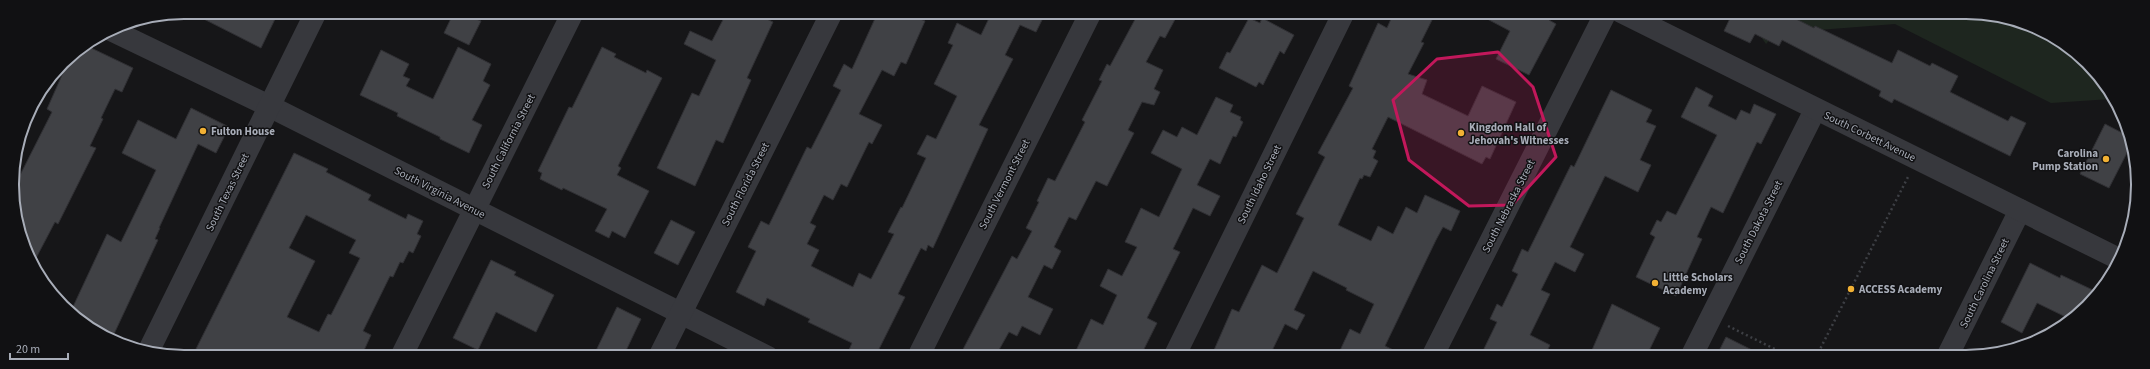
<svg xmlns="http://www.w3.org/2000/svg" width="2150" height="369" viewBox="0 0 2150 369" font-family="'Source Sans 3',sans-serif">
  <rect width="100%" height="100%" fill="#161618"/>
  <!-- green -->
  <path fill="#1e261f" d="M1753,12h224l65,18 53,41 16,28 -60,4 -156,-79 -89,7 -13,-17 -27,30 -13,-19z"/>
  <!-- building -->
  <g fill="#404145" stroke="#303034" fill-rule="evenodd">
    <path d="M190,12h77l9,5 -15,31z"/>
    <path d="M454,12h25l-3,7 5,2 -12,24 -25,-12z"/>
    <path d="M727,12h25l21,10 -26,56 4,2 -28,63 -7,-3 -21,46 -38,-18 35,-75 7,3 17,-36 -32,-16 6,-13 22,10z"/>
    <path d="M878,12h46l-4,7 5,2 -19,43 -5,-2 -7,14 -12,-6 -23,44 23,11 -10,19 -3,-2 -22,45 -6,-3 -8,16 -9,-5 -14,28 6,3 -9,18 12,6 -8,16 42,21 6,-14 12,6 23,-45 -6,-2 13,-25 1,1 24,-50 -9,-4 10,-19 9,4 21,-43 -23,-12 19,-39 -5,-2 9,-20 24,12 11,-23h54l-10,20 -16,-7 -15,30 8,4 -34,66 9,4 -55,119 -5,-3 -2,6 -5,-3 -23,46 7,3 -30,60h-29l6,-14 -44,-21 2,-3 -43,-21 -3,8 -28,-14 20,-41 -8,-4 13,-26 8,4 38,-78 4,2 30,-59 -8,-4 11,-22 8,5z"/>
    <path d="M1139,12h40l-14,26 -5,-2 -14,26 17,8 -9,19 6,3 -6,13 -12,-3 -14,28 6,3 -27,53 -11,-5 -20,39 -7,-3 -15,30 7,4 -9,18 -8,-4 -16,32 25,12 -13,26 -18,-9 -5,10 -8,-4 -14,25h-36l53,-101 5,3 15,-28 -6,-3 13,-26 -2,-1 11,-23 7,3 30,-59 -3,-2 20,-39 -3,-1 8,-16 3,2z"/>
    <path d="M1394,12h42l-15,30 3,1 -16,31 19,6 -5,14 46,22 14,-30 34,16 -26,57 -4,-2 -4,7 -94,-47 -16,32 4,2 -3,7 5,3 -8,16 -6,-2 -2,4 -2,-1 -22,47 33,16 7,-15 15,8 13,-27 11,6 8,-18 35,16 -9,20 -8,-4 -7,13 -51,106 23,11h-71l13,-28 10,5 14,-30 -28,-14 1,-2 -34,-17 -19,39 11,5 -8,15 -12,-6 -16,33h-58l21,-48 7,3 23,-47 15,8 27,-55 -8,-4 29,-57 -7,-4 35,-65 -4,-2 29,-63 9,5z"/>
    <path d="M1474,12h80l-5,8 7,4 -27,51 -33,-16 14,-28z"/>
    <path d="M1733,12h49l32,16 1,-2 77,37 6,-13 32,16 2,-3 26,13 -8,16 58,29 3,-5 15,7 -16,33 -116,-57 -2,4 -13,-7 2,-5 -99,-51 -3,6 -24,-12 -5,9 -26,-12z"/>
    <path d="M1249,18l11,5 2,-5 32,17 -10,19 -4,-3 -17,34 -4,-3 -3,5 -37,-19 8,-16 3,1z"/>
    <path d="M87,46l46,22 -11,24 -7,-3 -14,29 2,1 -13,27 6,2 -38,76 -3,-2 -21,40 -13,-22 -7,-53 38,-75 -5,-3 23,-52z"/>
    <path d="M458,47l33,17 -8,17 7,4 -18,35 10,5 -13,28 -29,-14v-2l-43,-21 1,-3 -38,-18 21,-45 28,14 -6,12 7,3 -4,7 27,13z"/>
    <path d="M602,47l14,7 -2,3 32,16 1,-3 15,8 -44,88 3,2 -4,7 32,16 -24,47 -13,-7 -3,7 -14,-7 12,-22 -44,-21 -1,2 -22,-11 2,-6 -4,-2 31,-64 3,1z"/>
    <path d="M1696,87l17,9 -5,10 28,14 5,-10 9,4 4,-10 22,10 -15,30 -4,-2 -34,71 -12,-6 -14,30 5,2 -26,57 -40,-19 19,-40 -5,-3 7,-14 4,2 6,-11 9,4 41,-80 -36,-18z"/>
    <path d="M1611,90l41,20 -6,12 10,4 -16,34 11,5 -13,27 -33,-16 -35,71 14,7 -9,18 -20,-10 -14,28 9,4 -20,41 20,10 -6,12h-64l17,-35 -7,-3 7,-15 5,3 16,-33 -6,-3 10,-22 6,3 38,-77 5,-10 3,2z"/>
    <path d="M1216,97l17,8 -3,7 11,5 -1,3 3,2 -7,15 -3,-1 -13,28 -10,-5 -13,26 23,11 -10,20 -17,-8 -20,41 7,3 -33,66 10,5 -17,34h-67l18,-38 12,6 14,-30 -17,-9 8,-17 14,7 15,-29 -12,-5 16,-34 18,9 23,-48 -31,-16 12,-23 14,7 5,-10 15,8z"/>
    <path d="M191,108l38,19 -13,26 -18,-9 -39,84h1l-5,11 3,1 -44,94 -3,6 -3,-1 -37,-28 36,-77 14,8 35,-72 -34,-17 16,-33 38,19z"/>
    <path d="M2105,124l25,13 1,8 -22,43 -29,-14z"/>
    <path d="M294,153l34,16 -2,3 45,23 -3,5 38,19 2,-5 15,7 -6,13 4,2 -8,17 -4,-2 -6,12 -3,-1 -7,15 -3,-1 -27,55 8,4 -10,22h-169zM306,215l50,25 -7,13 11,5 -29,57 -3,-1 -9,18 -32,-15 28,-56 -26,-13z"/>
    <path d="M671,220l24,12 -17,33 -24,-12z"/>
    <path d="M491,260l25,12 -2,3 40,20 -18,37 -40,-20 -18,38 -25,-12z"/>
    <path d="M2030,263l30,15 1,-3 36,17 -9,14 -18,13 -33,-16 -15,30 -21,-11z"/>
    <path d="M1612,304l48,24 -14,29h-57z"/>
    <path d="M617,307l24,12 -18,38h-30z"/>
    <path d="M1726,337l40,20h-50z"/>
  </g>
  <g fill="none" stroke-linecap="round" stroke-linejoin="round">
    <!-- path -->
    <g stroke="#3d3f44" stroke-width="2.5" stroke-dasharray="2 3" stroke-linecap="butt">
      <path d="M1728,326l63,31"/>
      <path d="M1816,357l92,-180"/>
    </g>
    <!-- minor -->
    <g stroke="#37383d" stroke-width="22">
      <path d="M111,30l158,76 499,251"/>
      <path d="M149,350l167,-338"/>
      <path d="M401,357l172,-345"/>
      <path d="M659,357l173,-345"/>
      <path d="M918,357l173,-345"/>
      <path d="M1174,357l170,-345"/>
      <path d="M1691,357l124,-247"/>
      <path d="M1947,357l73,-147"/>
    </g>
    <!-- tertiary -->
    <g stroke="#37383d" stroke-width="22">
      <path d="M1621,12l498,247"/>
      <path d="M1432,357l174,-345"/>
    </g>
  </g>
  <!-- marked area -->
  <path fill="#c2185b" fill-opacity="0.2" stroke="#c2185b" stroke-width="3" stroke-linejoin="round" d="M1498,52l35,35 23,70 -44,48 -43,1 -60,-46 -16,-60 44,-41z"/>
  <!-- markers -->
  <g fill="#f2b134" stroke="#111113" stroke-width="1.5">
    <circle cx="203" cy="131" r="4"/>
    <circle cx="1461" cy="133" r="4"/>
    <circle cx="2106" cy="159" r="4"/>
    <circle cx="1655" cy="283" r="4"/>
    <circle cx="1851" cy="289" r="4"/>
  </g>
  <g text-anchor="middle" stroke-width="3" stroke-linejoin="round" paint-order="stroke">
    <!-- poi labels -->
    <g font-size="11" font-weight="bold" fill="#a8adb8" stroke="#111113" text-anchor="start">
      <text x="1469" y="131">Kingdom Hall of<tspan x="1469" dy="13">Jehovah's Witnesses</tspan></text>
      <text x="211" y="135">Fulton House</text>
      <text x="2098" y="157" text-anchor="end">Carolina<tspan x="2098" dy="13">Pump Station</tspan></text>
      <text x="1663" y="281">Little Scholars<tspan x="1663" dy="13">Academy</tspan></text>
      <text x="1859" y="293">ACCESS Academy</text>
    </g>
    <!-- street labels -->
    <g font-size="11" fill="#a8adb8" stroke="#111113">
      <text transform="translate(1870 136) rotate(26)" y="4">South Corbett Avenue</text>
      <text transform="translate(508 141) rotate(-63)" y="4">South California Street</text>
      <text transform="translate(745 184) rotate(-63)" y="4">South Florida Street</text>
      <text transform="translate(1004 184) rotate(-63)" y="4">South Vermont Street</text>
      <text transform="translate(1259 184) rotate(-64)" y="4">South Idaho Street</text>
      <text transform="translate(227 192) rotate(-64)" y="4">South Texas Street</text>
      <text transform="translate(440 192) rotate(27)" y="4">South Virginia Avenue</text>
      <text transform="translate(1508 206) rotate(-63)" y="4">South Nebraska Street</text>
      <text transform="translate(1758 222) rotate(-63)" y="4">South Dakota Street</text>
      <text transform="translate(1984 283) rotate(-64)" y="4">South Carolina Street</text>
    </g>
  </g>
  <!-- crop -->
  <path d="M0 0H2150V369H0ZM184 19H1966A165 165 0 0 1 2131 184V185A165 165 0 0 1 1966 350H184A165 165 0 0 1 19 185V184A165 165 0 0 1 184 19Z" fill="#111113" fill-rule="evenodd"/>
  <path fill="none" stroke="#a8adb8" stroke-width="2" d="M184 19H1966A165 165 0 0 1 2131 184V185A165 165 0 0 1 1966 350H184A165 165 0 0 1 19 185V184A165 165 0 0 1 184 19Z"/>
  <!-- scale -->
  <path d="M10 353v6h58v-6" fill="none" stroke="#a8adb8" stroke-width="2"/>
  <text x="16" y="353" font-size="12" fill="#a8adb8" stroke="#111113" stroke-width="3" paint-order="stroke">20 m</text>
</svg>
